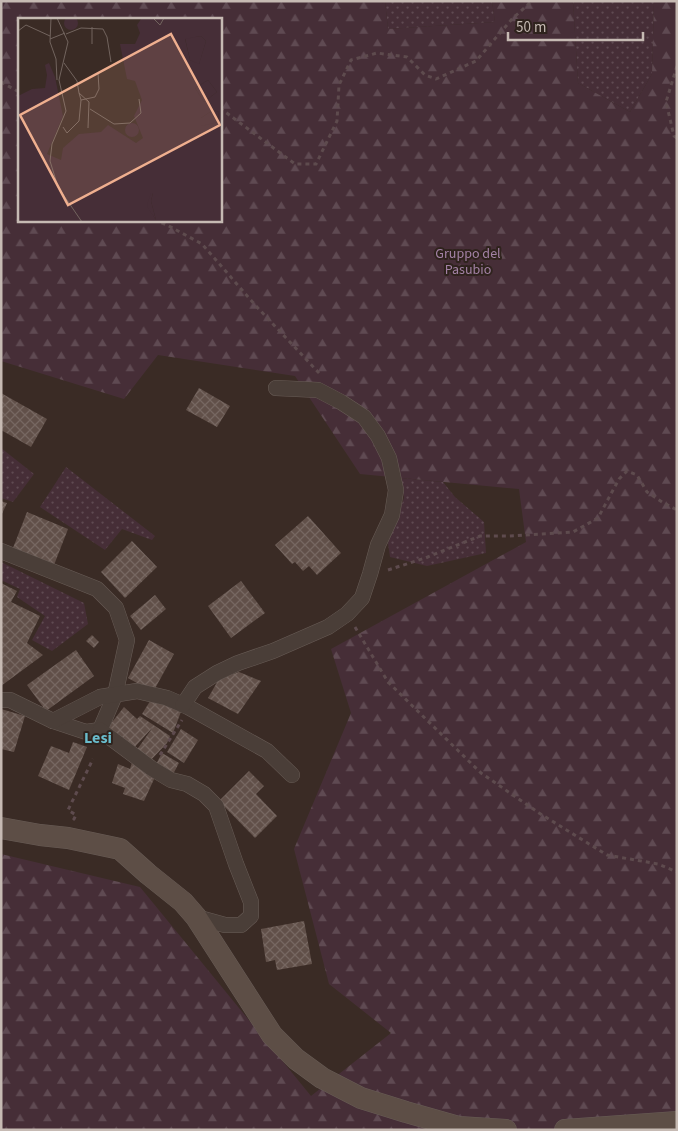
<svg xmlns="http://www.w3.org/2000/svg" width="678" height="1131" viewBox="0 0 678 1131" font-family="'Source Sans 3',sans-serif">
  <defs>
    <pattern id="grass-dots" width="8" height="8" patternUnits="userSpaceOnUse" patternTransform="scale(1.25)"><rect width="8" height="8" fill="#462e37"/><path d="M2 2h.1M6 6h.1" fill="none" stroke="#5f4a52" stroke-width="1.8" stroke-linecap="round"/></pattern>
    <pattern id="forest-firs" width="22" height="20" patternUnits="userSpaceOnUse" patternTransform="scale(1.25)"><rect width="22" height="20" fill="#462e37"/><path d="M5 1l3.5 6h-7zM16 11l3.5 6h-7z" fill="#5f4a52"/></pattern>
    <pattern id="building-cross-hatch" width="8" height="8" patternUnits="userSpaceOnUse" patternTransform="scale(1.25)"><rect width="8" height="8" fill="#615049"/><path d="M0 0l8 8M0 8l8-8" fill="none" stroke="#766761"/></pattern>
  </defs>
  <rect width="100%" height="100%" fill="#3a2b25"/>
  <!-- grass -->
  <g fill="url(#grass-dots)">
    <path d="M385,1h107l3,21 -107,7z"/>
    <path d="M573,1h81l-2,73 -22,38 -52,-29z"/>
    <path d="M1,448l33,26 -21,28 -12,-4z"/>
    <path d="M66,467l89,69 -3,4 -30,-11 -17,21 -65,-43z"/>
    <path d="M401,478l42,4 12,15 29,25 2,31 -59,13 -37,-9 -2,-14 16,-45z"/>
    <path d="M1,562l83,41 4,21 -36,27 -20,-11 13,-24 -28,-19 3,-8 -19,-9z"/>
  </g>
  <!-- forest -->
  <path fill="url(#forest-firs)" fill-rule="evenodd" d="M1,1h384l3,28 107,-7 -3,-21h81l5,82 52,29 22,-38 2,-73h23v1129h-676v-276l139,33 171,209 80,-63 -62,-49 -35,-135 57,-136 -20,-64 195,-107 -7,-53 -159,-15 -65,-98 -137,-21 -34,44 -123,-38zM19,19h201v201h-201z"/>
  <!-- building -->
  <g fill="url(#building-cross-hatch)">
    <path d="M199,388l31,18 -13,21 -31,-17z"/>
    <path d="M1,393l46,26 -16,28 -30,-17z"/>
    <path d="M1,501l6,2 -6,13z"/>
    <path d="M27,512l41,17 -14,36 -41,-17z"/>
    <path d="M308,516l33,37 -24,22 -8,-9 -6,5 -8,-9 -3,2 -17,-19z"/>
    <path d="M132,541l25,26 -32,31 -24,-26z"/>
    <path d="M241,581l24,32 -34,25 -23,-32z"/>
    <path d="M1,583l16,8 -6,11 29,14 -13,27 16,12 -42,31z"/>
    <path d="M155,595l11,14 -25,21 -11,-14z"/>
    <path d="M92,635l7,7 -5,6 -8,-7z"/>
    <path d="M149,640l25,14 -21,38 -25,-14z"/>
    <path d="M76,650l18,26 -48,35 -19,-26z"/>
    <path d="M239,672l22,9 -23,33 -30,-16 11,-19z"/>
    <path d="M152,698l30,11 -9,24 -31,-19z"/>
    <path d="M124,707l13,12 3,-3 30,20 -3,7 -17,18 -14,-10 17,-24 -21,23 -27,-19z"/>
    <path d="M1,709l24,7 -11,36 -13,-3z"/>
    <path d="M181,729l17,11 -14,23 -17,-11z"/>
    <path d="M73,742l14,5 -18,43 -31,-14 13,-30 18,7z"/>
    <path d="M162,753l17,10 -8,15 -17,-10z"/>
    <path d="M133,759l22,18 -11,24 -21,-7 2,-6 -13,-5 6,-19 12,5z"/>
    <path d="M249,771l15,15 -8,8 21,22 -22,22 -36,-37z"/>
    <path d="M304,921l8,43 -35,6 -2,-10 -9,2 -5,-33z"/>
  </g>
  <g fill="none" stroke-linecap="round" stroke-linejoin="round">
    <defs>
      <g id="street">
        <path d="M1,551l96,38 19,19 11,32 -12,55 -15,35 -14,2 -33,-11"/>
        <path d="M1,700h9l43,21 47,-24 37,-6 30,7 21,9 79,44 25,24"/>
        <path d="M183,705l12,-18 22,-14 21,-10 35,-12 55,-24 19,-13 15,-16 8,-24 8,-29 14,-30 4,-25 -7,-32 -11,-22 -14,-19 -23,-15 -23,-12 -42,-2"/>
        <path d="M100,730l51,38 20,12 16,4 17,10 12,12 20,58 15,38v14l-10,9h-16l-29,-8"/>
      </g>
      <g id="secondary">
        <path d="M1,828l39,7 28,3 52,11 28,25 35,28 13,15 76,118 24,24 26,19 39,20 45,14 53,15 47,3"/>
        <path d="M565,1130l112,-8"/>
      </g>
    </defs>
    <!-- street casing -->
    <use href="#street" stroke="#685c56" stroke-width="16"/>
    <!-- secondary casing -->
    <use href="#secondary" stroke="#685c56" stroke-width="22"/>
    <!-- path -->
    <g stroke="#5e4b4e" stroke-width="3" stroke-dasharray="4 4" stroke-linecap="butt">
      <path d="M677,66l-11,36 8,34 3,2"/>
      <path d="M1,82l18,10"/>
      <path d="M220,108l75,56h21l21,-43 2,-36 12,-25 26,-7 30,4 18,18 11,4 40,-18 36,-42 20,-18"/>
      <path d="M154,220l13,5 35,19 54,62 64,68"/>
      <path d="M388,570l37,-12 55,-22h29l64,-4 25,-14 21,-39 8,-8 10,4 10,17 15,10 15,8"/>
      <path d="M355,627l33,55 93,91 58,40 68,42 51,9 19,8"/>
      <path d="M160,755l22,-35"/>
      <path d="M73,820l1,-1 2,-4 -8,-5 25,-51"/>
    </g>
    <!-- street -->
    <use href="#street" stroke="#4a3e38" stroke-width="15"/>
    <!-- secondary -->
    <use href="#secondary" stroke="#5d4e46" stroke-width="21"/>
  </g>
  <g text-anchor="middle" stroke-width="4" stroke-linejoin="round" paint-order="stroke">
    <!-- park labels -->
    <g font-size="14" fill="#a382a5" stroke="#2f231d">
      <text x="468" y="258">Gruppo del<tspan x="468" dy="16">Pasubio</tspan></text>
    </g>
    <!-- quarter labels -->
    <g font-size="16" font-weight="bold" fill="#69bccc" stroke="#2f231d">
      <text x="98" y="743">Lesi</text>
    </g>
  </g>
  <!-- overview -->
  <g transform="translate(18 18)">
    <rect width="204" height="204" fill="#3a2b25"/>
    <path d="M183,18l5,5 -7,24 -9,-5 -5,-22zM190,62l9,12 -13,10 -9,-14zM195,92l6,2 -1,10 -17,5v-9zM107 112a7 7 0 1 1 14 0a7 7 0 1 1-14 0ZM132,175h3l-2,8 5,19 -10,-14z" fill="#462e37"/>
    <path d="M204,0v204h-204v-126l14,-7 13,-1 2,-13 -2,-10 4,-2 6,14 8,39 -16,38 14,6 2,-12 16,-14 22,-2 7,-7 28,18 7,-5 -9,-22 8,-16 -7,-19 -8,-2 -7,-35h15l5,-11 -3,-8 4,-6zM183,18l5,5 -7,23 -9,-4 -5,-21zM190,62l9,12 -13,10 -9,-14zM195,92l6,2 -1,10 -17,4v-8zM133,175h2l-2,8 5,19 -9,-14z" fill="#462e37" fill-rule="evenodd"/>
    <path d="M46 5a7 7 0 1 1 14 0a7 7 0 1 1-14 0Z" fill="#462e37"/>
    <path fill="none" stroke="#72645e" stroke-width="1" d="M33,0l-1,24 6,17 1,21M39,0l11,24 -9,38 7,31 -14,33 -2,17 8,26 24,35M135,0l7,7 4,-7M74,9v17M0,13l8,-6 24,11M48,16l15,-6 22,1 4,8 4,25M32,21l15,-6M46,45l13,18 2,12 10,9 -1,26M61,75l2,7 14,-3 4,-8 -1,-16M72,91l24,15 16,-1 11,-10 -2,-14M45,109l4,6 12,-12 2,-21"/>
    <path fill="#efaf8f" fill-opacity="0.15" stroke="#efaf8f" stroke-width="2.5" d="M153,16l49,91 -152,80 -48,-90z"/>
    <rect width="204" height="204" fill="none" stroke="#c6bab3" stroke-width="2.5"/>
  </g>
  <!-- border -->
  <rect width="678" height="1131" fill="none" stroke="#c6bab3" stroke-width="5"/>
  <!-- scale -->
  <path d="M508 32v8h135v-8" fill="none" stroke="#c6bab3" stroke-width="2.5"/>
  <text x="516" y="32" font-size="15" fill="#c6bab3" stroke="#2f231d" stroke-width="4" paint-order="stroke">50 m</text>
</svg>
